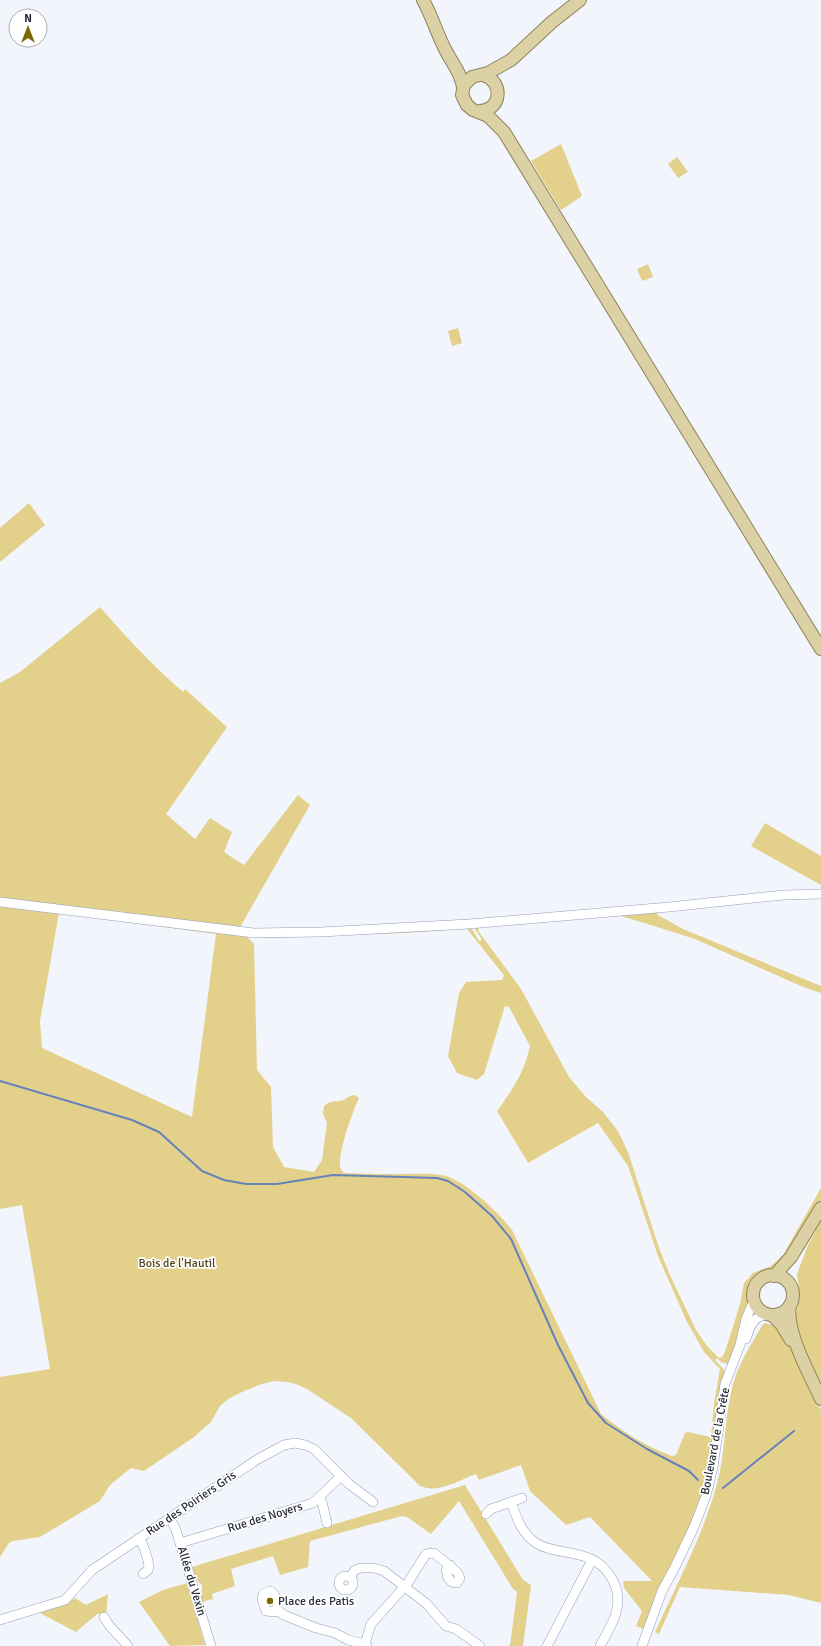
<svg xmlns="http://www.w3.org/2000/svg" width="821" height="1646" viewBox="0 0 821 1646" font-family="Signika,sans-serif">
  <rect width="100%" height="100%" fill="#f2f5fb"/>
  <!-- green -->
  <g fill="#e3d18b" fill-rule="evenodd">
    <path d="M561,144l21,52 -21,14 -30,-49z"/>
    <path d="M677,157l11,15 -10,6 -10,-14z"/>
    <path d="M648,264l5,13 -11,4 -5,-12z"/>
    <path d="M458,328l4,15 -10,3 -4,-15z"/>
    <path d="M29,503l16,22 -45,37v-34z"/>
    <path d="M100,607c26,30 53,59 83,85l2,-3 42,38 -61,87 29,25 15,-21 22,14 -8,20 20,13 54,-70 12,10 -71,124 15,15 3,126 14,17 2,60 11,20 30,5 8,-12 5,-38 -4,-8 1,-8c9,-7 11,-3 19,-6 5,-2 6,-5 12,-5l4,3c-7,15 -20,52 -19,67 0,4 2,6 4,8 21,1 41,1 62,1 13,0 27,-1 40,2 22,7 52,36 66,54l89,184c22,18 44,32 71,42l4,-1 9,-22 3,-1 23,5 3,-34 6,-34 -16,-17 -18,-32 -28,-64 -30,-90 -30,-43 -70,40 -31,-52c15,-20 28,-40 33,-65l-21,-39 -4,-1 -21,68 -7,6 -20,-7 -9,-17 11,-63 7,-11 36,-2 2,-4 -1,-2 -36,-45h-2l-62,4 -147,5 -2,-1 209,-11 9,3 7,12 3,-1 -7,-11 3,-4 217,-18 90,-10h36v2h-37l-127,13 1,3 25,14 138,57v7l-18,-6 -108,-48 -57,-18 -18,-5h-16l-126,11 1,5 42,57 48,88 17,20 17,15 15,19 10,21 30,93 11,28 27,57 11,16 12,12 3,-1 3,-5 15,-48 4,-21 9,-10 18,-7 12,-11 38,-67v12l-36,62c-12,12 -28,8 -35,24 -2,7 1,15 -2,21 -1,5 -5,9 -6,14 -2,10 -3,40 -14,43l-7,-2 -4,-4 -2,2 12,13 -5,18 -8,62 -10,42 -10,26 -17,38 -17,30 -14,41 -10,-4 6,-15 -18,-23 -1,-7h29l-62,-64 -24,8 -36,-34 -9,-26 -42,15 -3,-6c-17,6 -38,20 -56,12l-69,-68 -44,-29 -11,-5 -9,-2 -13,-1 -12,3 -18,7 -16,8 -8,7 -9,16 -17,15 -50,34 -13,-3 -21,17 -10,16 -60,36 -27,4 -4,2 -9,14v-180l50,-8 -28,-164 -22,4v-526l20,-11zM59,913l157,21 -24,183 -150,-69 -2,-27z"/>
    <path d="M765,823l56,33v29l-70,-39z"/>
    <path d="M821,1221v170l-24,-52 -3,-19 6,-22 -3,-24 11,-29z"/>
    <path d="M766,1323l11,4 8,8 14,27 22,48v193l-32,-8 -109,-8 -21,47 -4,-2c22,-48 48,-97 62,-148 9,-33 7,-67 16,-100 6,-21 19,-41 30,-60z"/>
    <path d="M465,1485l58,95 8,5 -8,61h-13l7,-54 -4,-3 -54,-88 -28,33 -24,-17 -5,-1 -92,25 -2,26 -28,8 -7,-19 -42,13 4,17 -23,8 1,5 -11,3 -2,-8 2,-4v-5l-6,-5 -4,-13z"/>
    <path d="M187,1583l18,62 -35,1 -31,-44 24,-12z"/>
    <path d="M108,1594l-2,21 -9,-1 -21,18 -36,-19 24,-8 11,-7 11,7z"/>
  </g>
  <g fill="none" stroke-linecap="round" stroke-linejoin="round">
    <!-- stream -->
    <g stroke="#6782bb" stroke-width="2">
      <path d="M0,1081l132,39 27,12 43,39 22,9 22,4h31l56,-9 104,3 11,3 17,11 27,24 19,23 47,106 30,58 18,20 41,26 42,22 9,9"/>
      <path d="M723,1488l71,-57"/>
    </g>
    <defs>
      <g id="minor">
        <path d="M0,902l254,31 67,-1 148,-8 200,-17 115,-12 37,-1"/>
        <path d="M746,1339c4,-13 7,-22 21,-25"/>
        <path d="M319,1498l3,4 5,21"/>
        <path d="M511,1502c6,16 10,31 25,41 14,9 32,8 47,13 25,7 40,32 33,57 -3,11 -11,23 -16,33"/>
        <path d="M486,1514l5,-5 31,-11"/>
        <path d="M170,1518l6,12 35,116"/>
        <path d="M139,1538c4,6 12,26 9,32l-5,4"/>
        <path d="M180,1543l133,-40 28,-27"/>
        <circle cx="346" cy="1583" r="7"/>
        <path d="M350,1577l5,-7 6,-2h13l10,3 43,33 19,22 10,3 24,17"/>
        <path d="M270,1591c7,3 7,11 7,18l-2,3 -9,-1 -4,-12 1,-5z"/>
        <path d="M277,1610l7,5 32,13 19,5 13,7 17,4 2,2"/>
        <path d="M104,1617c5,11 16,19 24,29"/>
        <path d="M0,1620l65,-20 27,-30 166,-111 26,-14 11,-2 10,2 9,4 35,35 24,18"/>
        <path d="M365,1644l6,-20 36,-40 19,-30 8,-1 23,19 3,6 -3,5 -5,-1 -4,-4 -2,-8 4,-5"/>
        <path d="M547,1646l45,-86"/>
        <path d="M642,1646l20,-55 13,-24 19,-40 12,-31 7,-29 12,-83 15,-39 6,-26 8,-19"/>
      </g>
      <g id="major">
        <path d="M423,0c9,16 14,34 23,51 6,12 15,22 17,36"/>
        <path d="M580,0l-28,22 -41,38 -23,13 -16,4 -8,8 -2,10 5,10 6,5 15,6 16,16 317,517"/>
        <path d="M480,111c22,-1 24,-30 3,-36"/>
        <circle cx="773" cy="1295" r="20"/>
        <path d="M774,1276l17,-19 30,-49"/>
        <path d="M790,1305c-5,26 20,70 31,94"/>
        <path d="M772,1315l9,9 10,16"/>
      </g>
    </defs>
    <!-- minor casing -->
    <use href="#minor" stroke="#919fbb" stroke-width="10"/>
    <!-- major casing -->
    <use href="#major" stroke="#8e8357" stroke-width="14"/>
    <!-- minor -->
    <use href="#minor" stroke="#fff" stroke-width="9"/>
    <!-- major -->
    <use href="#major" stroke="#dcd1a4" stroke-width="12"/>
  </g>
  <!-- markers -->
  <circle fill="#7c6800" stroke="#fff" stroke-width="1.5" cx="270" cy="1601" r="4"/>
  <g text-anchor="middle" stroke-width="3.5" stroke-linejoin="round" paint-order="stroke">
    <!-- park labels -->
    <g font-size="12" fill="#4f451d" stroke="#fff">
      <text x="177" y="1267">Bois de l'Hautil</text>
    </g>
    <!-- street labels -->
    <g font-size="12" fill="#282d38" stroke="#fff">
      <text transform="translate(715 1441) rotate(-79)" y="4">Boulevard de la Crête</text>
      <text transform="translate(191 1503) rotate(-34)" y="4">Rue des Poiriers Gris</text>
      <text transform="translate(265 1517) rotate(-17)" y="4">Rue des Noyers</text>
      <text transform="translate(192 1581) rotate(73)" y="4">Allée du Vexin</text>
    </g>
    <!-- poi labels -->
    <g font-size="12" fill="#282d38" stroke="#fff" text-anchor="start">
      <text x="278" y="1605">Place des Patis</text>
    </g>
  </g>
  <!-- north arrow -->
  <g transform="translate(28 28)"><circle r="19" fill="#ffffff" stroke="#a9abaf"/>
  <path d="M0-3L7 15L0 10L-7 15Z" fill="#7c6800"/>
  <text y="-6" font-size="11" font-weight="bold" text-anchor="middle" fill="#282d38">N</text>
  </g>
</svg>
